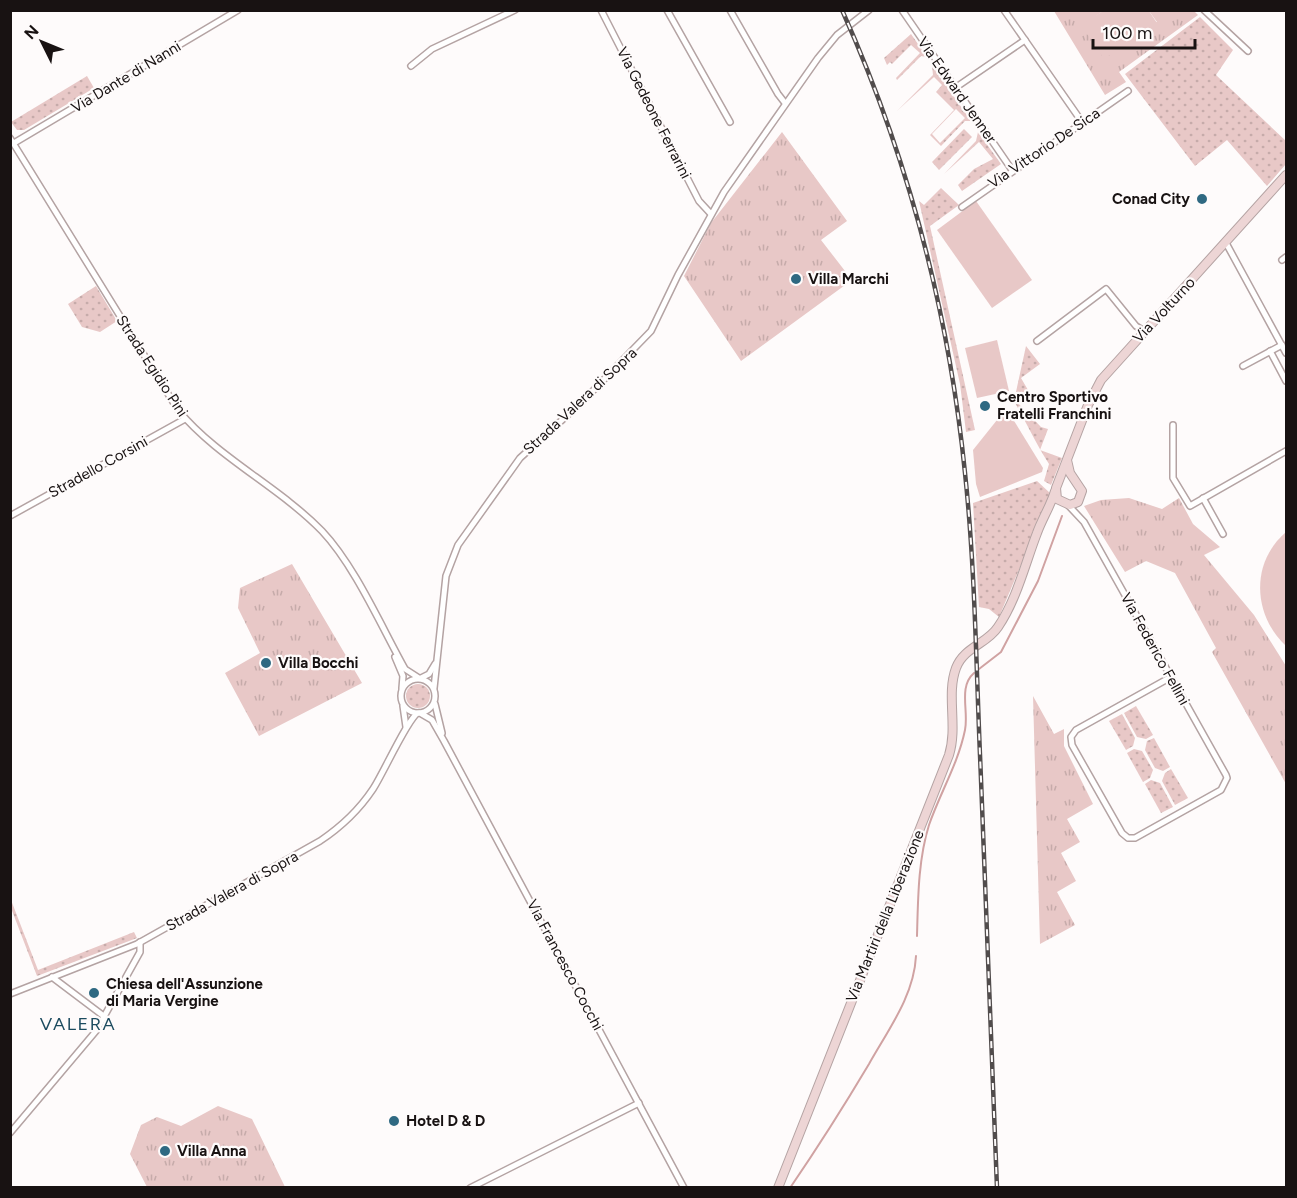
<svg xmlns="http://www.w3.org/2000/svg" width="1297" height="1198" viewBox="0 0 1297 1198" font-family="Figtree,sans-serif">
  <defs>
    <pattern id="grass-dots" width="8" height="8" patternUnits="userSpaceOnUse" patternTransform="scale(1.5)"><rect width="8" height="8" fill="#e8c8c7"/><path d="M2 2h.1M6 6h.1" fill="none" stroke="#c6abaa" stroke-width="1.8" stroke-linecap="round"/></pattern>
    <pattern id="park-tufts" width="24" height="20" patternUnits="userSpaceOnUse" patternTransform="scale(1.5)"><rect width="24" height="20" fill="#e8c8c7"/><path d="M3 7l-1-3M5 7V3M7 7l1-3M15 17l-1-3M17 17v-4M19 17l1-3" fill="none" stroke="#c6abaa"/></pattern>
  </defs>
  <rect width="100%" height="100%" fill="#fefbfb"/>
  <!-- grass -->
  <g fill="url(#grass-dots)" fill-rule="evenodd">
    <path d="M1200,17l33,33 -17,25 70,66v23l-19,22 -40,-46 -32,26 -70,-92z"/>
    <path d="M911,34l16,23 -6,-1 -24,24 -1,-2 24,-25 -9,-8 -19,19 -2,-2 -3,3 -3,-7z"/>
    <path d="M932,65l39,56h-6l-24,25 -11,-11 24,-25 -18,-18 6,-7 -8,-8 -37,34 36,-36zM956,109l9,9 -25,25 -8,-9z"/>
    <path d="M87,76l7,12 -70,42h-7l-6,-8z"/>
    <path d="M964,129l8,8 -33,33 -7,-8z"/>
    <path d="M978,132l23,32 -39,27 -4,-6 16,-16 19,-10 -14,-17 -35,32 32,-33z"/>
    <path d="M941,188l18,17 -29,21 45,204 -9,2 -6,-48 -41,-183 5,4z"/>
    <path d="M96,286l21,35 -17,11 -18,-5 -14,-23z"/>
    <path d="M1026,346l14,18 -19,14 7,12 -12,11 25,26 7,2 -8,21 22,8 -11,27 -7,-4 5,-17c-13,-20 -23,-42 -35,-63z"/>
    <path d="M1037,481l13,12 -3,10 -48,114 -10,-8 -10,-2 -6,-104z"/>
    <circle cx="418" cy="696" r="12"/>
    <path d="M1136,706l17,29 -7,4 -9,-2 -13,-24z"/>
    <path d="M1122,714l13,24 -2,8 -7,4 -17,-29z"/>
    <path d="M1154,738l16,29 -7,4 -8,-3 -10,-18 2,-9z"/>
    <path d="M1134,749l8,2 11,19 -3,8 -7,4 -16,-29z"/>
    <path d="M1171,769l17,29 -13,7 -13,-24 3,-8z"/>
    <path d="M1151,780l9,3 13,24 -12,6 -16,-29z"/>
    <path d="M11,900l27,70 96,-38 3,6 -100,38 -26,-68z"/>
  </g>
  <!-- park -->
  <g fill="url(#park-tufts)">
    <path d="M1054,11h49l-21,15 75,-4 -8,-11h45l4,4 -79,57 7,10 -21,13z"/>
    <path d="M782,132l65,89 -26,19 31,40 -111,81 -57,-85 27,-53z"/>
    <path d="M1129,498l33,11 17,-11 14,26 27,23 -16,8 50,60 32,51v118l-74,-132 4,-4 -41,-75 -29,-12 -21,11 -41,-66 17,-6z"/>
    <path d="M292,564l70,119 -103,53 -34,-63 35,-20 -22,-45 2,-20z"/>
    <path d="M1033,696l21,38 10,-5v17l29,58 -26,15 13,23 -19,11 15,28 -19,11 18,33 -35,19z"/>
    <path d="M218,1106l34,13 33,68h-138l-17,-33 11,-29 16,-8 24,9z"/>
  </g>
  <!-- pitch -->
  <g fill="#e8c8c7">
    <path d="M1103,11h46l8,12 -53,36 -23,-34z"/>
    <path d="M976,201l56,79 -40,28 -55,-78z"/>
    <path d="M997,340l12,51 -32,7 -12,-50z"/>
    <path d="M1008,411l35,57 -1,4 -62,25 -4,-13 -3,-34 24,-30z"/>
    <path d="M1286,532v114c-33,-31 -36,-83 0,-114z"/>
  </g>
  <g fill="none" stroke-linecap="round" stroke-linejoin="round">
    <!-- stream -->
    <g stroke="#d0a2a2" stroke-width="2">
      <path d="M979,669l22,-17 37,-71 24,-65"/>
      <path d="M917,936c1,-36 1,-76 12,-111 11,-32 29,-61 36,-95 4,-19 -7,-43 9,-57"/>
      <path d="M790,1188c28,-41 54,-82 79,-124 19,-34 45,-68 47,-108"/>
    </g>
    <defs>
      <g id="street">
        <path d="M601,10l98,191 12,13"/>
        <path d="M667,10l63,112"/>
        <path d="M730,10l48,84 7,9"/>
        <path d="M902,10l110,160"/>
        <path d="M1004,10l78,112"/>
        <path d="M1204,10l44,41"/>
        <path d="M411,66l21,-17 83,-39"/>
        <path d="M955,88l70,-48"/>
        <path d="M10,138l168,272c40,48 100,76 144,121 33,35 59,95 83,138l14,9"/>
        <path d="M14,143l224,-133"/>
        <path d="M962,207l166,-116"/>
        <path d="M1226,243l60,110"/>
        <path d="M1282,260l4,-3"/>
        <path d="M1037,341l69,-52 30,37 8,5"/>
        <path d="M1270,351l16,30"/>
        <path d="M1243,366l39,-21"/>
        <path d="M1173,425v53l17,28 96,-55"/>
        <path d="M1203,498l20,36"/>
        <path d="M1068,505l16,17 142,253 1,3 -6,12 -86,48h-7l-6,-5 -50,-88 -1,-8 5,-7 95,-53"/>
        <path d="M10,516l175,-97"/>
        <path d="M395,657l8,19 -1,12"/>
        <path d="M421,678l8,-4 6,-10"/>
        <circle cx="418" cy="696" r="17"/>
        <path d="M434,688l12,-112 12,-31 62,-87 62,-56 69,-71 27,-56 46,-83 94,-134 19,-23 32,-25"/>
        <path d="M435,704l7,29"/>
        <path d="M403,706l3,21"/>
        <path d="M420,713l12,7 12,21 240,447"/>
        <path d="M52,977l53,40"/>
        <path d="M10,994l127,-50 183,-103c21,-14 39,-31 53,-52 10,-15 35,-71 45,-76"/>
        <path d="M10,1133l86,-102 44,-79v-10"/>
        <path d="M470,1188l169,-85"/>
      </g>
      <g id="secondary">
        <path d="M1067,460l3,13 12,18 -4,11 -8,3 -13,-6 -1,-11 32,-83 13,-25 185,-205"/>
        <path d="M778,1188l171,-433c9,-29 -3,-60 7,-87 8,-21 31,-24 42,-41 19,-28 27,-63 39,-94 5,-14 14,-28 18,-42"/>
      </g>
    </defs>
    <!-- street casing -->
    <use href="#street" stroke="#b4a3a3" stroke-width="8"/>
    <!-- secondary casing -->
    <use href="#secondary" stroke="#b4a3a3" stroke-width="10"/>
    <!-- street -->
    <use href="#street" stroke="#fff" stroke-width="5"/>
    <!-- secondary -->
    <use href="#secondary" stroke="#edd5d5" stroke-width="8"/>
    <defs>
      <path id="rail" d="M842,10c66,147 107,304 123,463 10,94 11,188 15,282 6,144 11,288 17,433"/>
    </defs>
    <!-- rail casing -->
    <use href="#rail" stroke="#514c4c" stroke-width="4.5"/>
    <!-- rail -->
    <use href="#rail" stroke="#fefbfb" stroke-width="2" stroke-dasharray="7" stroke-linecap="butt"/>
  </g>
  <!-- markers -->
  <g fill="#2f6982" stroke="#fefbfb" stroke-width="2">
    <circle cx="1202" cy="199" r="6"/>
    <circle cx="796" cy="279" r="6"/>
    <circle cx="985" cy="406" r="6"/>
    <circle cx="266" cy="663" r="6"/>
    <circle cx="94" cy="993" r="6"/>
    <circle cx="394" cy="1121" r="6"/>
    <circle cx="165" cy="1151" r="6"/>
  </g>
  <g text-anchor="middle" stroke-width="4.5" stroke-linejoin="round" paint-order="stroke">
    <!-- street labels -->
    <g font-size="15" fill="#181212" stroke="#fefbfb">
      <text transform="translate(126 77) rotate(-31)" y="5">Via Dante di Nanni</text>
      <text transform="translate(957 90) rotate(55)" y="5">Via Edward Jenner</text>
      <text transform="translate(654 113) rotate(63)" y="5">Via Gedeone Ferrarini</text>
      <text transform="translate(1044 148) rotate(-34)" y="5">Via Vittorio De Sica</text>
      <text transform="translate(1164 310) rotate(-47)" y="5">Via Volturno</text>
      <text transform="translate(152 366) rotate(57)" y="5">Strada Egidio Pini</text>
      <text transform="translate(580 401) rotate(-43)" y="5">Strada Valera di Sopra</text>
      <text transform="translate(98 467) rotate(-29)" y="5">Stradello Corsini</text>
      <text transform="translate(1155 649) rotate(61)" y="5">Via Federico Fellini</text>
      <text transform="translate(232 891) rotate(-29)" y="5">Strada Valera di Sopra</text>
      <text transform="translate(885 916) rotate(-68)" y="5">Via Martiri della Liberazione</text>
      <text transform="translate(565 965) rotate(62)" y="5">Via Francesco Cocchi</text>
    </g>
    <!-- poi labels -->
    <g font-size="15" font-weight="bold" fill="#181212" stroke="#fefbfb" text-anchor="start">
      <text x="1190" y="204" text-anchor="end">Conad City</text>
      <text x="808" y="284">Villa Marchi</text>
      <text x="997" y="402">Centro Sportivo<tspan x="997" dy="17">Fratelli Franchini</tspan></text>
      <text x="278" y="668">Villa Bocchi</text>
      <text x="106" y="989">Chiesa dell'Assunzione<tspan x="106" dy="17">di Maria Vergine</tspan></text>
      <text x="406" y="1126">Hotel D &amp; D</text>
      <text x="177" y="1156">Villa Anna</text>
    </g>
    <!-- quarter labels -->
    <g font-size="18" letter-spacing="1.5" fill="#1c4b5f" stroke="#fefbfb">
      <text x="78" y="1030">VALERA</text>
    </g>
  </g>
  <!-- border -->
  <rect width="1297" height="1198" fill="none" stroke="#181212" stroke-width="24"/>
  <!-- north arrow -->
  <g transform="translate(42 42) rotate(313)" stroke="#fefbfb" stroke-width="4.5" paint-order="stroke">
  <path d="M0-4.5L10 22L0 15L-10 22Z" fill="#181212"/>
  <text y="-9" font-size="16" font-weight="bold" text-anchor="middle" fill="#181212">N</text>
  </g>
  <!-- scale -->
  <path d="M1093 39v9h102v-9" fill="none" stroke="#181212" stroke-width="3"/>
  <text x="1102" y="39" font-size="18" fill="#181212" stroke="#fefbfb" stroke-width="4.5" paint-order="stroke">100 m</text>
</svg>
